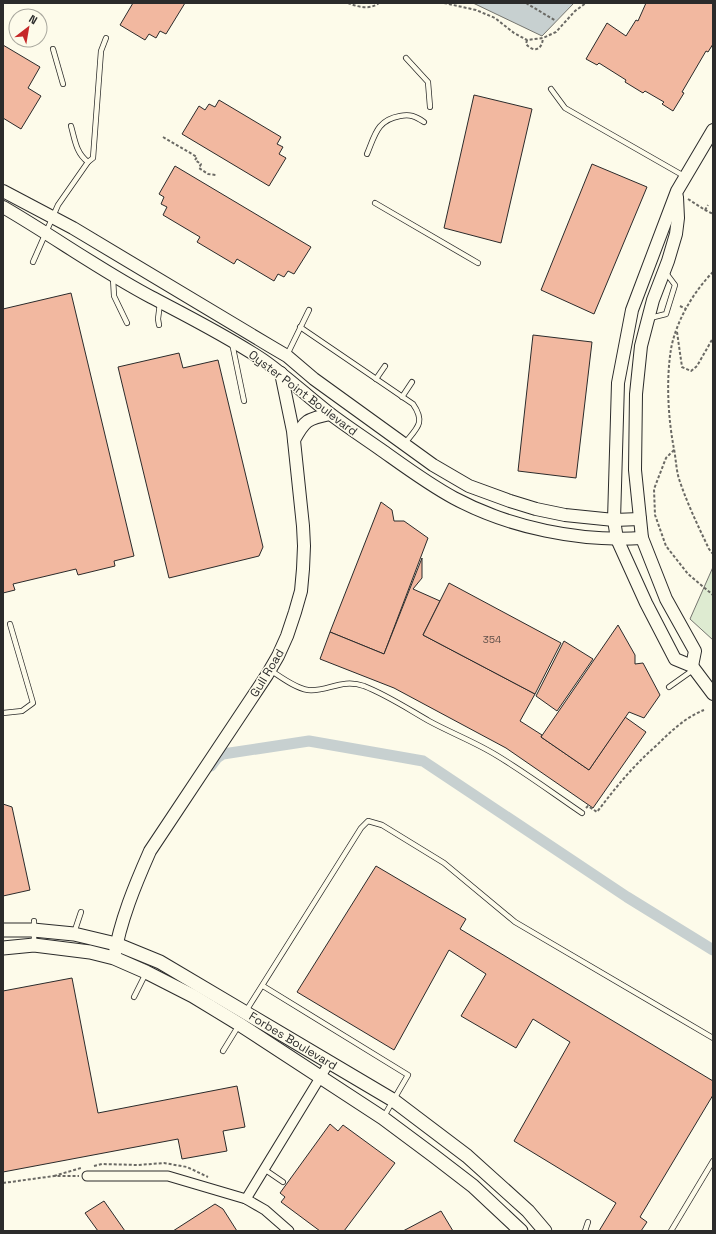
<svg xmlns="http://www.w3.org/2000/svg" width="716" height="1234" viewBox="0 0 716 1234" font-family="'Space Grotesk',sans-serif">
  <rect width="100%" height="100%" fill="#fdfbea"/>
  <!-- green -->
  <path fill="#deebd1" stroke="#74746e" d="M713,567v73l-23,-21z"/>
  <!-- water -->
  <path fill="#c7d0d0" stroke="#74746e" d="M473,3h101l-32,33z"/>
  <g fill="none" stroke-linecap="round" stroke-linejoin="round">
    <!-- canal -->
    <path stroke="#c7d0d0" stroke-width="11" d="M211,766l6,-8 6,-4 86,-13 114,20 204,136 86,53"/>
  </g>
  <!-- building -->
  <g fill="#f2b8a0" stroke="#2b2b2b">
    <path d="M133,3h52l-19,31 -6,-3 -4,7 -7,-4 -4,6 -25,-15z"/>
    <path d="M646,3h67v41l-5,8 -2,-1 -24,41 2,1 -11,18 -11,-7 2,-2 -19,-11 -2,2 -18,-11 1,-2 -27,-17 -2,2 -11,-6 21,-36 19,13 10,-16 2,1z"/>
    <path d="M3,45l37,22 -12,21 13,8 -20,33 -18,-11z"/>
    <path d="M474,95l58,14 -31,134 -57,-15z"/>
    <path d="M219,100l62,37 -4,7 6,3 -4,7 7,4 -17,28 -87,-52 17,-28 6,4 4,-6 6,3z"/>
    <path d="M592,164l55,23 -53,127 -53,-24z"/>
    <path d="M175,166l136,81 -17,27 -6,-3 -4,6 -6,-3 -4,7 -37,-22 -3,5 -37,-22 3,-5 -37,-22 4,-8 -6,-3 3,-7 -5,-3z"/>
    <path d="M71,293l63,263 -20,5 1,5 -37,9 -2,-6 -63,15 2,6 -12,3v-284z"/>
    <path d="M533,335l59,7 -16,136 -58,-7z"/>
    <path d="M179,353l4,15 35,-8 45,187 -4,9 -90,22 -51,-211z"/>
    <path d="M381,502l11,8 2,11h10l24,17 -44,116 -54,-22z"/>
    <path d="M422,558v20l-9,11 27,12 -17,34 112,59 -15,27 22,14 -1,2 48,33 36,-53 21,15 -53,76 -87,-60 -112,-60 -74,-29 10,-27 54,22z"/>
    <path d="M449,583l112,60 -26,51 -112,-59z"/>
    <path d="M618,625l17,30v9l8,-1 17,32 -16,23 -15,-6 -40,58 -48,-33z"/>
    <path d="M564,641l29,18 -36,52 -21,-15z"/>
    <path d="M3,804l9,3 18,83 -27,6z"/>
    <path d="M376,866l90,53 -6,10 253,152v14l-73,122 7,5 -6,9h-42l17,-28 -102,-62 56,-99 -37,-23 -17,29 -55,-32 25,-42 -37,-24 -55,100 -97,-58z"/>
    <path d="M72,978l26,135 139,-27 8,41 -22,4 4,20 -45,8 -4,-20 -175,33v-181z"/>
    <path d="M330,1124l8,7 5,-6 52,38 -51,68h-24l-39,-29 4,-5 -5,-4z"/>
    <path d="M104,1201l21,30h-27l-13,-18z"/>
    <path d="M215,1204l8,5 14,22h-64z"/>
    <path d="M441,1211l12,20h-50z"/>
  </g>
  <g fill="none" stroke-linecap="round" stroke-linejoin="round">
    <defs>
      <g id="service">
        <path d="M53,49l10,35"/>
        <path d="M406,58l22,24 2,25"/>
        <path d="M551,89l14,19 119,68"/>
        <path d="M71,126c4,14 5,27 17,36"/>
        <path d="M367,154c8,-19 10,-34 33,-38 10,-2 15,0 24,6"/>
        <path d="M375,203l103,60"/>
        <path d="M33,262l25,-57 30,-43 5,-4 8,-107 5,-13"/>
        <path d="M113,278l1,18 13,27"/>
        <path d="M650,318l16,-4 9,-29 -9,-12"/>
        <path d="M159,325l-1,-6 2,-16"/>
        <path d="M300,327l113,77c13,19 4,24 -9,40"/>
        <path d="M232,343l12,58"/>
        <path d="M287,355l22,-45"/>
        <path d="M376,379l9,-13"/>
        <path d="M402,397l10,-15"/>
        <path d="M270,670c11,7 25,18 38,20 20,2 33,-12 56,-4 23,9 44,23 65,35 22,12 46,21 67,34 30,18 58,39 86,58"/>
        <path d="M669,687l24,-17"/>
        <path d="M3,713l19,-2 11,-8 -23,-79"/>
        <path d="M74,933l7,-21"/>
        <path d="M34,945v-24"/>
        <path d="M263,986l145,89 -25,43"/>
        <path d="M134,997l12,-24"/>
        <path d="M246,1011l115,-183 7,-7 14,4 62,38 71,59 198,116"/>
        <path d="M223,1051l16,-26"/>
        <path d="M264,1169l19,13"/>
        <path d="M585,1231l3,-9"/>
        <path d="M671,1231l42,-70"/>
      </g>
      <g id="minor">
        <path d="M87,1176h81l78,23 19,11 24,21"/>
        <path d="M246,1199l83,-136"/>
      </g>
      <g id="tertiary">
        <path d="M713,130l-36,61 -45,119 -14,73 -4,137 3,19 29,64 29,56 17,7 21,28"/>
        <path d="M3,191l70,37 197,118 17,10 27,23 119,86 36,21 41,15 26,8 29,6 49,5 26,-1"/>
        <path d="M677,197l1,21 -2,16 -8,27 -15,39 -12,46 -5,48 -1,76 7,68 24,61 29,52 -3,15"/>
        <path d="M3,207c50,29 97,63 148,90 38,20 76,39 112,63 23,16 44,36 66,53 17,13 34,24 51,36 24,17 48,35 74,49 56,30 126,44 188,40"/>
        <path d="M294,440c11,-20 13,-21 36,-26"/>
        <path d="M114,958c6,-37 21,-73 36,-107l117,-176 11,-19 9,-20 8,-24 6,-21 2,-22 1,-23 -1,-20 -10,-95 -12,-58"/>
      </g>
      <g id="secondary">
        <path d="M3,930h30l41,4 42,10 44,18 233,138 74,56 61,55 17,20"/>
        <path d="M3,948l31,-3 56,7 24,6 32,14 47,24 46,28 144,94 51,38 39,30 48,45"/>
      </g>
    </defs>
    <!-- service casing -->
    <use href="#service" stroke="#2b2b2b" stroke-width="6"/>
    <!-- minor casing -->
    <use href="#minor" stroke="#2b2b2b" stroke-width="11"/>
    <!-- tertiary casing -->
    <use href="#tertiary" stroke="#2b2b2b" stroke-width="14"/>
    <!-- secondary casing -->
    <use href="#secondary" stroke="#2b2b2b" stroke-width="15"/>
    <!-- path -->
    <g stroke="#6a6964" stroke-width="2" stroke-dasharray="3 2" stroke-linecap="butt">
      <path d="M348,3c10,4 22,7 31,0"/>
      <path d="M444,3l32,7 19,8 19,15 13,7 16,-2 13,-6 19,-21 11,-8"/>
      <path d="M526,3l30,18"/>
      <path d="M527,40l-1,4c8,9 16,6 17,-6"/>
      <path d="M163,137l34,20 -2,3 6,4 -2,4 9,6 8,1"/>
      <path d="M688,199l17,11 8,4"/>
      <path d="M705,210l3,-5"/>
      <path d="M713,272c-19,19 -37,49 -42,77 -5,31 -3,69 3,100 2,10 2,20 5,30 8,24 19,47 30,70l4,5"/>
      <path d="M680,306l6,3"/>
      <path d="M677,332l5,35 9,4 6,-5 16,-28"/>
      <path d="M674,450l-8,8 -12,31 1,26 11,31 22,28 25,21"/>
      <path d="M586,808l2,-2 9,6c19,-25 36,-46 60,-67 14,-14 29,-28 47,-35"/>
      <path d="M94,1166l8,-2 36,1 26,-2 23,4 21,10"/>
      <path d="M54,1176l27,-8"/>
      <path d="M3,1183l51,-7h25"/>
    </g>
    <!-- service -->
    <use href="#service" stroke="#fdfbea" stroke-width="4.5"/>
    <!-- minor -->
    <use href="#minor" stroke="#fdfbea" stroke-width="9"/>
    <!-- tertiary -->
    <use href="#tertiary" stroke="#fdfbea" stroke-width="12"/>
    <!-- secondary -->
    <use href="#secondary" stroke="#fdfbea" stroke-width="13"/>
  </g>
  <g text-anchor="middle" stroke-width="3" stroke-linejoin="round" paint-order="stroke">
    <!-- number labels -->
    <g font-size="10" fill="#5d4e48">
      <text x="492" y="643">354</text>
    </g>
    <!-- street labels -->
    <g font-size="12" fill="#2b2b2b" stroke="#fdfbea">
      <text transform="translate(303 393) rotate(37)" y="4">Oyster Point Boulevard</text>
      <text transform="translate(267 673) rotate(-59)" y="4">Gull Road</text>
      <text transform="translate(293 1041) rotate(31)" y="4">Forbes Boulevard</text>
    </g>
  </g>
  <!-- border -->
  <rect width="716" height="1234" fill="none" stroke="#2b2b2b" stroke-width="8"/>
  <!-- north arrow -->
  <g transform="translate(28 28) rotate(31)"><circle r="19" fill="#fdfbea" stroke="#a9a89e"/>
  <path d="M0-3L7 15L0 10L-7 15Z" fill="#c62828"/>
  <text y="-6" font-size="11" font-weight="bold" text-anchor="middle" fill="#2b2b2b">N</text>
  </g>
</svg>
